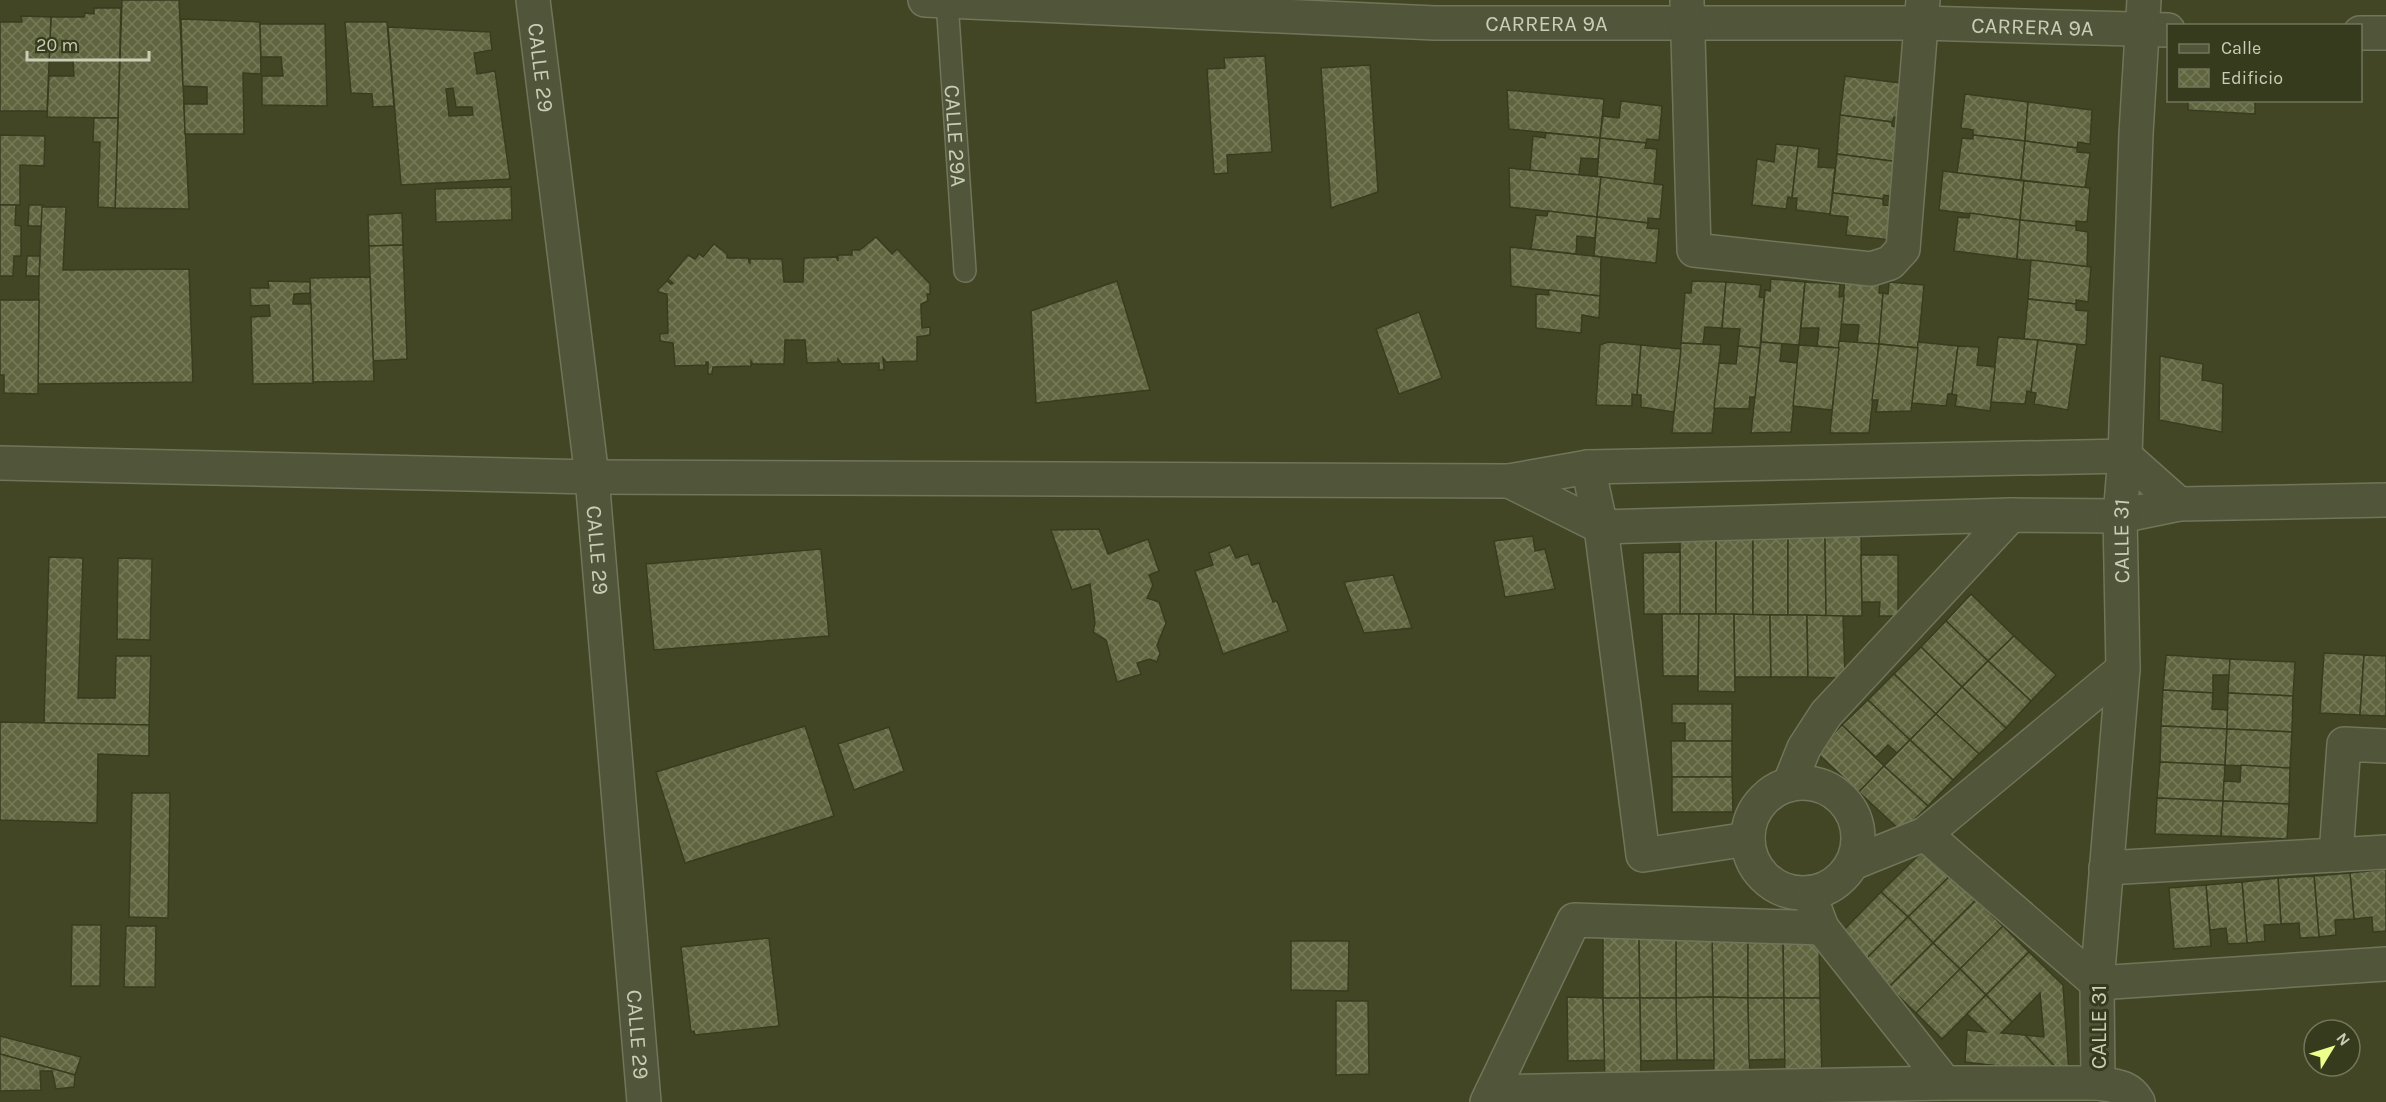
<svg xmlns="http://www.w3.org/2000/svg" width="2386" height="1102" viewBox="0 0 2386 1102" font-family="Karla,sans-serif">
  <defs>
    <pattern id="building-cross-hatch" width="8" height="8" patternUnits="userSpaceOnUse" patternTransform="scale(1.5)"><rect width="8" height="8" fill="#606540"/><path d="M0 0l8 8M0 8l8-8" fill="none" stroke="#757a59"/></pattern>
  </defs>
  <rect width="100%" height="100%" fill="#424624"/>
  <!-- building -->
  <g fill="url(#building-cross-hatch)" stroke="#383d20" stroke-width="1.5" fill-rule="evenodd">
    <path d="M122,0h57l10,209 -74,-1z"/>
    <path d="M94,8h27l-3,110 -71,-1 2,-41h25l-1,-17h-24l2,-42h33l1,-4 9,1z"/>
    <path d="M21,16l30,1 -4,94h-47v-89h22z"/>
    <path d="M181,19l79,3 1,52 -18,-1 1,61h-59l-1,-30h23v-17l-24,-1z"/>
    <path d="M345,22h42l7,84 -21,1 -1,-13 -21,-1z"/>
    <path d="M260,24h65l2,82 -65,-1v-29h21l-2,-19h-20z"/>
    <path d="M388,27l102,5 2,18 -18,3 1,6 2,15 18,-3 15,108 -109,6zM453,88l3,19h16l1,8 -24,1 -3,-27z"/>
    <path d="M1265,56l7,96 -45,3 1,18 -14,1 -7,-105 18,-1 -1,-10z"/>
    <path d="M1370,65l8,127 -47,16 -10,-140z"/>
    <path d="M1845,76l63,8 -3,35 -11,-2 -2,5 -52,-7z"/>
    <path d="M1507,90l97,9 -4,39 -91,-9z"/>
    <path d="M1965,94l63,8 -3,39 -52,-6v-5l-12,-2z"/>
    <path d="M2188,100h67v14l-67,-4z"/>
    <path d="M1621,101l41,5 -3,34 -12,-1 -1,4 -46,-5 3,-22 16,2z"/>
    <path d="M2028,102l64,8 -2,34 -12,-2 -1,6 -52,-7z"/>
    <path d="M1840,115l52,7v4l12,2 -5,34 -62,-8z"/>
    <path d="M94,118h24l-3,90 -17,-1 2,-65h-7z"/>
    <path d="M1546,133l54,5 -2,21 -17,-1 -2,17 -49,-4 3,-35 12,2z"/>
    <path d="M0,135l45,1 -1,30 -24,-1v40h-20z"/>
    <path d="M1973,135l52,6 -4,39 -64,-7 5,-35 11,1z"/>
    <path d="M1600,138l46,5 -1,5 12,1 -3,35 -57,-7z"/>
    <path d="M2025,141l52,7v4l13,1 -5,35 -64,-8z"/>
    <path d="M1776,144l22,2 -6,52 -4,-1 -2,12 -34,-4 5,-46 17,3z"/>
    <path d="M1798,146l21,3 -1,18 17,1 -5,46 -34,-4 1,-12h-5z"/>
    <path d="M1837,154l62,8 -2,35 -13,-2 -1,4 -50,-6z"/>
    <path d="M1509,168l92,9 -4,40 -87,-10z"/>
    <path d="M1943,171l81,10 -4,39 -81,-10z"/>
    <path d="M1601,177l62,8 -3,34 -12,-1v5l-51,-6z"/>
    <path d="M2024,181l66,7 -3,34 -11,-1v5l-56,-6z"/>
    <path d="M511,187l1,33 -76,2 -1,-33z"/>
    <path d="M1833,193l50,6v6l13,1 -5,34 -45,-5 2,-18 -18,-2z"/>
    <path d="M0,205h16l-1,20 6,1v30h-7l-1,20h-13z"/>
    <path d="M29,205h14l-1,21h-14z"/>
    <path d="M42,207h24l-3,63 126,-1 4,113 -155,2 1,-108z"/>
    <path d="M1548,211l49,6 -2,21 -18,-2 -1,18 -45,-5 5,-34 11,1z"/>
    <path d="M402,213l1,32 -34,1 -1,-31z"/>
    <path d="M1970,213l50,7 -3,39 -63,-8 4,-34 11,1z"/>
    <path d="M1597,217l51,6 -1,5 12,1 -3,34 -62,-7z"/>
    <path d="M2020,220l56,6v4l12,2 -1,35 -70,-8z"/>
    <path d="M876,237l16,17 5,-5 33,35v10h-3l1,7 -7,3v5l1,19 8,-1v8l-13,2v24l-31,1 -3,-4 1,12h-5v-7l-37,1 -4,-5v3l-31,1 -2,-23h-20l-1,24h-31l-2,-3v5l-38,1 -1,7h-4v-12h-2v3l-31,1 -2,-23 -13,-2v-7l8,-1 -1,-39 -9,-2v-2l9,-9 4,3 2,-1 -5,-4 20,-24 7,4 4,-5 4,3 11,-13 13,10v4h21l1,4 1,1v-4h32l2,23h19l1,-24 32,-1 2,4v-6h14v-5h8z"/>
    <path d="M403,245l4,114 -34,2 -4,-115z"/>
    <path d="M1510,247l91,10 -1,39 -89,-10z"/>
    <path d="M27,256h13l-1,20h-13z"/>
    <path d="M2031,260l60,7 -3,35 -12,-2v4l-48,-5z"/>
    <path d="M370,277l4,104 -61,1 -3,-104z"/>
    <path d="M1845,278l35,4 -1,11h4l-4,51 -22,-1 2,-18 -18,-1z"/>
    <path d="M1771,279l34,3 -6,63 -38,-3 4,-52 5,1z"/>
    <path d="M268,281l42,1v11l-16,1 -1,10h18l2,79 -60,1 -2,-67 19,-1 -1,-11 -18,1 -1,-18h19z"/>
    <path d="M1117,281l33,109 -114,13 -5,-92z"/>
    <path d="M1692,281l34,1 -4,46 -17,-1 -2,17 -22,-1 4,-50h6z"/>
    <path d="M1726,282l35,3 -2,12 5,1 -4,50 -22,-2 2,-17 -18,-1z"/>
    <path d="M1805,282l35,2 -1,13 5,-1 -5,52 -22,-2 2,-18h-18z"/>
    <path d="M1889,282l35,3 -6,63 -39,-4 4,-51 5,1z"/>
    <path d="M1548,290l52,6 -1,22 -17,-3 -1,18 -45,-5v-34l13,1z"/>
    <path d="M2028,299l48,5v6l12,1 -2,34 -62,-6z"/>
    <path d="M0,300h39l-1,94 -34,-1v-18h-4z"/>
    <path d="M1419,312l23,66 -43,16 -23,-65z"/>
    <path d="M1998,337l40,3 -7,52 -4,-1 -2,13 -34,-2z"/>
    <path d="M2038,340l39,5 -9,65 -34,-6 2,-11 -5,-1z"/>
    <path d="M1839,341l40,3 -10,89h-39z"/>
    <path d="M1608,342l33,3 -4,50 -5,-1v12l-36,-1 4,-60z"/>
    <path d="M1761,342l21,2 -2,17 18,2 -7,69 -40,1z"/>
    <path d="M1918,342l40,4 -6,48h-4l-2,12 -34,-3z"/>
    <path d="M1681,343l40,2 -9,88h-40z"/>
    <path d="M1879,344l39,4 -7,63 -35,1 2,-12h-6z"/>
    <path d="M1641,345l40,4 -7,63 -33,-5v-12h-4z"/>
    <path d="M1799,345l40,3 -7,62 -39,-4z"/>
    <path d="M1738,346l22,2 -5,49h-5l-1,12 -35,-1 5,-45 17,1z"/>
    <path d="M1958,346l21,1 -2,18 18,2 -5,44 -35,-5 2,-11 -5,-1z"/>
    <path d="M2160,356l43,8 -1,16 21,4 -1,48 -63,-12z"/>
    <path d="M1099,529l9,25 40,-15 11,32 -10,4 4,10 -6,13 12,4 7,21 -9,22 3,8 -3,9 -7,-3 -13,4 4,11 -24,8 -11,-42 -13,-8 2,-9 -5,-39 -18,6 -21,-60z"/>
    <path d="M1680,531l36,1v82h-36z"/>
    <path d="M1716,532h37v83l-37,-1z"/>
    <path d="M1753,532l35,1v82h-35z"/>
    <path d="M1788,533h37l1,83 -38,-1z"/>
    <path d="M1825,533l36,1 1,82h-36z"/>
    <path d="M1533,536l2,15 10,-2 10,40 -50,8 -11,-56z"/>
    <path d="M1230,545l6,13 12,-4 4,11 7,-2 14,39 4,-1 11,30 -65,23 -28,-83 18,-6 -4,-12z"/>
    <path d="M821,549l8,87 -175,14 -8,-86z"/>
    <path d="M1680,552v62h-36l-1,-61z"/>
    <path d="M1861,555h37v61h-19l1,-14h-18z"/>
    <path d="M49,557l34,1 -5,140h37l1,-42h35l-2,69 -105,-2z"/>
    <path d="M118,558l34,1 -2,81 -33,-1z"/>
    <path d="M1393,575l19,53 -48,5 -20,-51z"/>
    <path d="M1971,594l43,42 -26,25 -42,-40z"/>
    <path d="M1662,614h37l-1,62h-35z"/>
    <path d="M1699,614h35l1,78 -37,-1z"/>
    <path d="M1734,614l36,1 1,62h-36z"/>
    <path d="M1770,615h37l1,62h-37z"/>
    <path d="M1807,615l36,1 2,62 -37,-1z"/>
    <path d="M1946,621l42,40 -26,26 -41,-40z"/>
    <path d="M2014,636l42,39 -25,26 -43,-40z"/>
    <path d="M1921,647l41,40 -26,27 -42,-40z"/>
    <path d="M2324,653l40,2 -4,60 -40,-2z"/>
    <path d="M2166,655l64,4v16h-17v18l-50,-3z"/>
    <path d="M2364,655l22,1v60l-26,-1z"/>
    <path d="M2230,659l65,3 -2,34 -65,-3z"/>
    <path d="M1988,661l43,40 -25,27 -44,-41z"/>
    <path d="M1894,674l42,40 -26,26 -42,-40z"/>
    <path d="M1962,687l44,41 -27,26 -43,-40z"/>
    <path d="M2163,690l50,3 -1,16 16,1 -1,19 -66,-3z"/>
    <path d="M2228,693l65,3 -1,36 -65,-3z"/>
    <path d="M1868,700l42,40 -13,13 -9,-8 -12,12 -34,-32z"/>
    <path d="M1672,704h60v37h-47v-18h-13z"/>
    <path d="M1936,714l43,40 -26,26 -43,-40z"/>
    <path d="M0,722l149,3v31l-51,-2 -1,69 -97,-3z"/>
    <path d="M1842,725l42,41 -25,26 -43,-40z"/>
    <path d="M805,726l29,90 -149,47 -29,-91z"/>
    <path d="M2161,726l66,3 -2,36 -65,-3z"/>
    <path d="M889,727l15,44 -50,19 -16,-46z"/>
    <path d="M2227,729l65,3 -2,36 -65,-3z"/>
    <path d="M1910,740l43,40 -25,26 -44,-40z"/>
    <path d="M1671,741h61v36h-60z"/>
    <path d="M2160,762l65,3 -2,36 -66,-3z"/>
    <path d="M2241,765l49,3 -1,36 -66,-3 1,-20 16,1z"/>
    <path d="M1884,766l44,40 -26,26 -43,-40z"/>
    <path d="M1672,777h60l1,35h-61z"/>
    <path d="M132,793h38l-2,125 -39,-1z"/>
    <path d="M2157,798l66,3 -2,35 -66,-2z"/>
    <path d="M2223,801l66,3 -2,35 -66,-3z"/>
    <path d="M1924,850l27,25 -43,42 -27,-25z"/>
    <path d="M2386,869v62l-13,1 -1,-15 -18,2 -4,-46z"/>
    <path d="M2350,873l4,46 -19,1 1,15 -17,2 -5,-61z"/>
    <path d="M1951,875l25,25 -43,43 -25,-26z"/>
    <path d="M2314,876l5,61 -19,1 -1,-15 -18,1 -3,-46z"/>
    <path d="M2278,878l3,46 -17,1 1,16 -18,2 -5,-61z"/>
    <path d="M2242,882l5,61 -19,1 -2,-16 -16,2 -4,-45z"/>
    <path d="M2206,885l5,61 -37,3 -5,-61z"/>
    <path d="M1881,892l27,25 -45,45 -26,-25z"/>
    <path d="M1976,900l27,26 -43,43 -27,-26z"/>
    <path d="M1908,917l25,26 -44,44 -26,-25z"/>
    <path d="M72,925h29l-1,61h-29z"/>
    <path d="M126,926h30l-1,61h-31z"/>
    <path d="M2003,926l26,26 -43,43 -26,-26z"/>
    <path d="M1712,935l36,1v62l-35,-1z"/>
    <path d="M1712,935l1,62 -37,1v-62z"/>
    <path d="M1603,936h36l1,62h-37z"/>
    <path d="M1639,936h37v62h-36z"/>
    <path d="M1748,936h35l1,62h-36z"/>
    <path d="M1783,936h36l1,62h-36z"/>
    <path d="M769,938l10,88 -84,9 -1,-4 -3,1 -10,-85z"/>
    <path d="M1291,941h58l-1,50 -57,-1z"/>
    <path d="M1933,943l27,26 -44,44 -27,-26z"/>
    <path d="M2029,952l34,33 6,89 -8,-1 -36,-38 19,2 -4,-44 -28,29 -26,-27z"/>
    <path d="M1960,969l26,26 -44,44 -26,-26z"/>
    <path d="M1986,995l26,27 -11,11 24,2 36,38 -96,-11 2,-32 19,2 -19,-18z"/>
    <path d="M1567,997l36,1 2,62 -37,1z"/>
    <path d="M1713,997l35,1 2,83h-36z"/>
    <path d="M1713,997l1,63h-37l-1,-62z"/>
    <path d="M1603,998h37l1,83 -36,1z"/>
    <path d="M1640,998h36l1,62 -36,1z"/>
    <path d="M1748,998h36l1,61 -36,1z"/>
    <path d="M1784,998h36l2,83 -37,-1z"/>
    <path d="M1336,1001h32l1,73 -33,1z"/>
    <path d="M0,1036l81,21 -6,18 -75,-21z"/>
    <path d="M0,1054l75,21 -1,12 -18,2 -4,-18h-12l1,19 -41,1z"/>
  </g>
  <g fill="none" stroke-linecap="round" stroke-linejoin="round">
    <defs>
      <g id="service">
        <path id="s1" d="M947,1l18,270"/>
      </g>
      <g id="minor">
        <path id="s2" d="M533,0l59,477 52,625"/>
        <path id="s3" d="M925,0l510,23h486l247,7"/>
        <path d="M1687,1l7,249 177,19 19,-6 13,-14 20,-249"/>
        <path d="M2360,33h26"/>
        <path d="M0,463l592,14 917,4 79,-14 537,-11 54,48"/>
        <path d="M1588,467l13,60 42,328 105,-16"/>
        <path d="M1509,481l92,46 410,-12 109,1 59,-12 207,-4"/>
        <circle cx="1803" cy="838" r="55"/>
        <path d="M1789,785l15,-37 22,-34 185,-199"/>
        <path d="M1925,834l172,149 289,-19"/>
        <path d="M2336,855l8,-111 42,2"/>
        <path d="M1853,863l72,-29 198,-165"/>
        <path d="M2106,868l280,-16"/>
        <path d="M1822,928l123,155"/>
        <path id="s4" d="M2098,1083l-1,-100 26,-314 -3,-153 5,-60 11,-322 8,-134"/>
        <path d="M1492,1092l453,-9h153c18,3 31,3 40,19"/>
        <path d="M1487,1102l87,-182 248,8 -13,-35"/>
      </g>
    </defs>
    <!-- service casing -->
    <use href="#service" stroke="#71755b" stroke-width="24"/>
    <!-- minor casing -->
    <use href="#minor" stroke="#71755b" stroke-width="36"/>
    <!-- service -->
    <use href="#service" stroke="#515539" stroke-width="21"/>
    <!-- minor -->
    <use href="#minor" stroke="#515539" stroke-width="33"/>
  </g>
  <g text-anchor="middle" stroke-width="6" stroke-linejoin="round" paint-order="stroke">
    <!-- street labels -->
    <g font-size="22" fill="#caceb7" stroke="#373b1e">
      <text dy="8" stroke="none"><textPath href="#s3" startOffset="622">CARRERA 9A</textPath></text>
      <text dy="8" stroke="none"><textPath href="#s3" startOffset="1108">CARRERA 9A</textPath></text>
      <text dy="8" stroke="none"><textPath href="#s2" startOffset="68">CALLE 29</textPath></text>
      <text dy="8" stroke="none"><textPath href="#s1" startOffset="135">CALLE 29A</textPath></text>
      <text dy="8" stroke="none"><textPath href="#s4" startOffset="543">CALLE 31</textPath></text>
      <text dy="8" stroke="none"><textPath href="#s2" startOffset="554">CALLE 29</textPath></text>
      <text transform="translate(2098 1027) rotate(-90)" y="8">CALLE 31</text>
      <text dy="8" stroke="none"><textPath href="#s2" startOffset="1040">CALLE 29</textPath></text>
    </g>
  </g>
  <!-- legend -->
  <rect x="2167" y="24" width="195" height="78" fill="#373b1e" stroke="#72765b" stroke-width="1.5"/>
  <rect x="2179" y="44" width="30" height="9" fill="#515539" stroke="#72765b" stroke-width="1.5"/>
  <text x="2221" y="54" font-size="18" fill="#caceb7">Calle</text>
  <rect x="2179" y="69" width="30" height="18" fill="url(#building-cross-hatch)" stroke="#72765b" stroke-width="1.5"/>
  <text x="2221" y="84" font-size="18" fill="#caceb7">Edificio</text>
  <!-- north arrow -->
  <g transform="translate(2332 1048) rotate(52)"><circle r="28" fill="#373b1e" stroke="#72765b" stroke-width="1.5"/>
  <path d="M0-4.5L10 22L0 15L-10 22Z" fill="#ebff8b"/>
  <text y="-9" font-size="16" font-weight="bold" text-anchor="middle" fill="#caceb7">N</text>
  </g>
  <!-- scale -->
  <path d="M27 51v9h122v-9" fill="none" stroke="#caceb7" stroke-width="3"/>
  <text x="36" y="51" font-size="18" fill="#caceb7" stroke="#373b1e" stroke-width="4.5" paint-order="stroke">20 m</text>
</svg>
